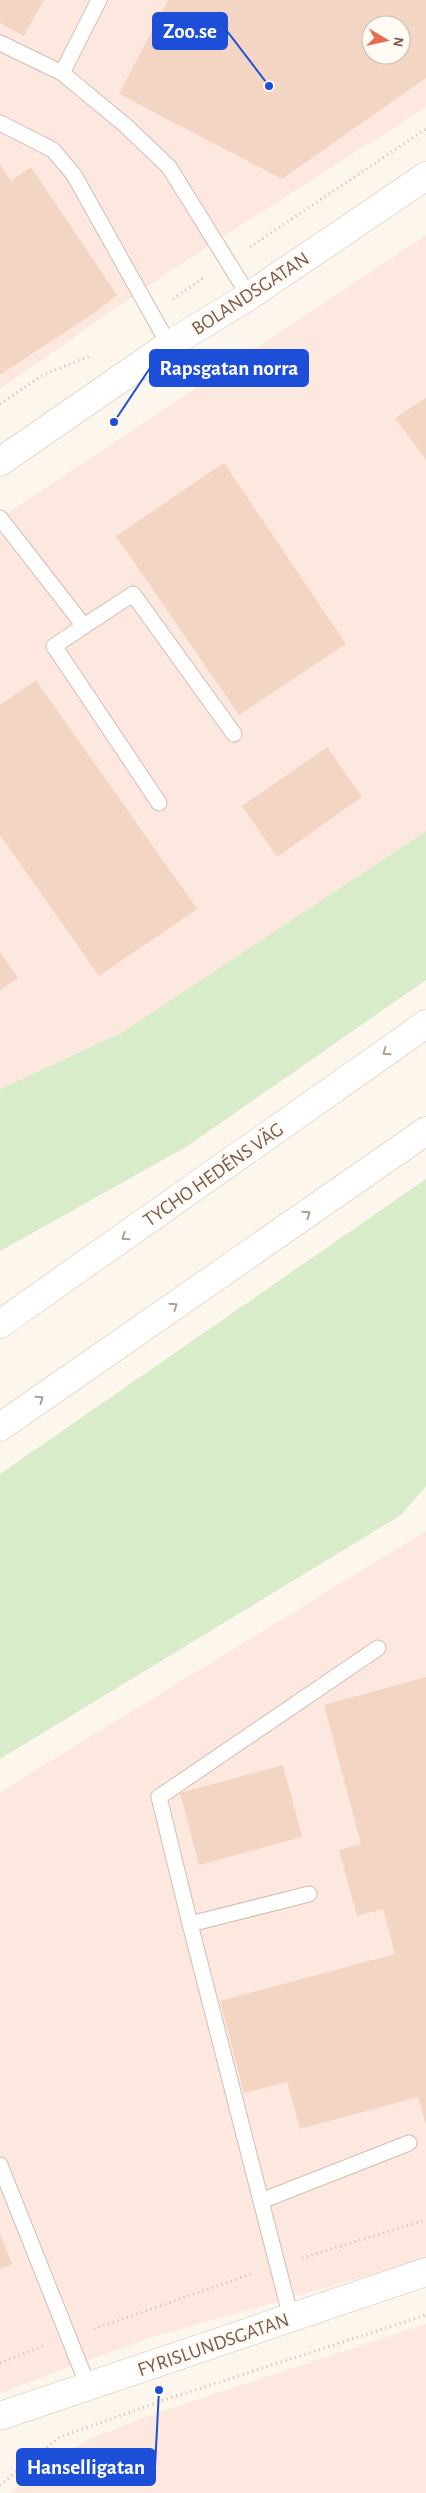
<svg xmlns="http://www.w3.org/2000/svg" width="426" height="2493" viewBox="0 0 426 2493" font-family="'Alegreya Sans',sans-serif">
  <rect width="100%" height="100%" fill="#fdf6ec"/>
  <!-- commercial -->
  <g fill="#fde8e0" fill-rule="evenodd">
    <path d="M0,0h426v107l-261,167 -165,115zM371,25h30v30h-30z"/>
    <path d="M426,235v596l-303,201 -123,57v-571z"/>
    <path d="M426,1531v728l-280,80 -146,54v-601z"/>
    <path d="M426,2324v169h-416l22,-18 57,-36 65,-25z"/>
  </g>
  <!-- green -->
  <g fill="#d8ecc9">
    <path d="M426,831v149l-240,167 -186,104v-162l123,-57z"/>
    <path d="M426,1179v307l-25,29 -401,244v-285z"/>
  </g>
  <!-- building -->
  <g fill="#f3d5c3" fill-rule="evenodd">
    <path d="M0,0h44l-20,36 -24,-13z"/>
    <path d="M168,0h258v78l-144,101 -163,-85zM371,25h30v30h-30z"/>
    <path d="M0,164l11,17 20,-14 86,128 -20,16 -97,64z"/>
    <path d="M426,398v62l-31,-42z"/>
    <path d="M224,463l122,181 -107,71 -123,-179z"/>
    <path d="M36,680l161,229 -98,67 -99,-141v-130z"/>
    <path d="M327,747l35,50 -85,60 -35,-51z"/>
    <path d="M0,952l18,26 -18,12z"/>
    <path d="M426,1677v448l-8,-28 -118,32 -13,-47 -43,11 -24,-92 175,-47 -12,-45 -26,7 -18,-66 22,-6 -37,-139z"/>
    <path d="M283,1765l19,72 -103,28 -19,-72z"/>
    <path d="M0,2233l12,31 -12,5z"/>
  </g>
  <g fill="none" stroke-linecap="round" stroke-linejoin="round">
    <defs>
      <g id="service">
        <path d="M99,0l-37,73 63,52 44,42 80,129"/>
        <path d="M0,43l62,30"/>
        <path d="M0,123l53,27 21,25 95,170"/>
        <path d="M0,518l84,108 -30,20 105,157"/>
        <path d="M84,626l49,-32 101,140"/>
        <path d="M190,1924l-31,-127 219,-149"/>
        <path d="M0,2165l88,221"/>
        <path d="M261,2201l148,-58"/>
        <path d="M291,2318l-101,-394 119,-30"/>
      </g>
      <path id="minor" d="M0,462l169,-117 80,-49 177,-120"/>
      <path id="tertiary" d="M0,2416l426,-144"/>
      <g id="secondary">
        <path d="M0,1324l426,-300"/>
        <path d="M0,1427l426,-296"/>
      </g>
    </defs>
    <!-- service casing -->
    <use href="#service" stroke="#d1beb0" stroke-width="17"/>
    <!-- minor casing -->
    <use href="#minor" stroke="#d1beb0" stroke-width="29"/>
    <!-- tertiary casing -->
    <use href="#tertiary" stroke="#d1beb0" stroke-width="29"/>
    <!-- secondary casing -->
    <use href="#secondary" stroke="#d6c0b0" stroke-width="29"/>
    <!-- path -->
    <g stroke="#d9b8a5" stroke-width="3" stroke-dasharray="1 4" stroke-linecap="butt">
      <path d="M250,247l176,-118"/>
      <path d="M173,299l32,-22"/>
      <path d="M0,404l43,-29 47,-19"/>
      <path d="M302,2258l124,-38"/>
      <path d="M94,2329l157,-55"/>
      <path d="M0,2363l43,-17"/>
      <path d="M0,2485l60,-48 110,-39 256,-83"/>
    </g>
    <!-- service -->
    <use href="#service" stroke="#fff" stroke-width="15"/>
    <!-- minor -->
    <use href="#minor" stroke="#fff" stroke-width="28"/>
    <!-- tertiary -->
    <use href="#tertiary" stroke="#fff" stroke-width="28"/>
    <!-- secondary -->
    <use href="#secondary" stroke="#fff" stroke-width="28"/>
  </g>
  <!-- one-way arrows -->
  <defs><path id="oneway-chevron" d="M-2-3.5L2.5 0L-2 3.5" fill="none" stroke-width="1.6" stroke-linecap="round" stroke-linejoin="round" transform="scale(1.25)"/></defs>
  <g stroke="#af9d94">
    <use href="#oneway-chevron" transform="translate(386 1052) rotate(145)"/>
    <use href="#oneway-chevron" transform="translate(307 1214) rotate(-35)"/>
    <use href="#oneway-chevron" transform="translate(125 1237) rotate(145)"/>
    <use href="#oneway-chevron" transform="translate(174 1306) rotate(-35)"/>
    <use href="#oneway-chevron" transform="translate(40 1399) rotate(-35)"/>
  </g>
  <g text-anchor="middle" stroke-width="5" stroke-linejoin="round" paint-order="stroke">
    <!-- street labels -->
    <g font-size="20" fill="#7a5c4d" stroke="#fffaf3">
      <text transform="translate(250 293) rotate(-33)" y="7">BOLANDSGATAN</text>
      <text transform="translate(213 1174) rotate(-35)" y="7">TYCHO HEDÉNS VÄG</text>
      <text transform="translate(213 2344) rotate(-19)" y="7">FYRISLUNDSGATAN</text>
    </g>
  </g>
  <!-- callouts -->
  <path fill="none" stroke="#1d4ed8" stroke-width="2" d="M269 86L227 31M114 422L150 368M159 2390L155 2467"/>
  <g fill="#1d4ed8" stroke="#fffaf3" stroke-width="2">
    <circle cx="269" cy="86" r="5"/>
    <circle cx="114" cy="422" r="5"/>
    <circle cx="159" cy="2390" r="5"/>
  </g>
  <g fill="#1d4ed8" stroke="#1d4ed8" stroke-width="2">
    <rect x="153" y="13" width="74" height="36" rx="5"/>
    <rect x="150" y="350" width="158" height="36" rx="5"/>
    <rect x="17" y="2449" width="138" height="36" rx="5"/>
  </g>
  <g font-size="21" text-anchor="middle" font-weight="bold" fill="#fff">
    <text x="190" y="38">Zoo.se</text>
    <text x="229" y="375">Rapsgatan norra</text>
    <text x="86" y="2474">Hanselligatan</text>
  </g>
  <!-- north arrow -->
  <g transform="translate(386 40) rotate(99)"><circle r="24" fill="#fffaf3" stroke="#cabbb1"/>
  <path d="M0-4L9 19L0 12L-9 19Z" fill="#e76f51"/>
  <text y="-8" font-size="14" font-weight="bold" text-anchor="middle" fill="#7a5c4d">N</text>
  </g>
</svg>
